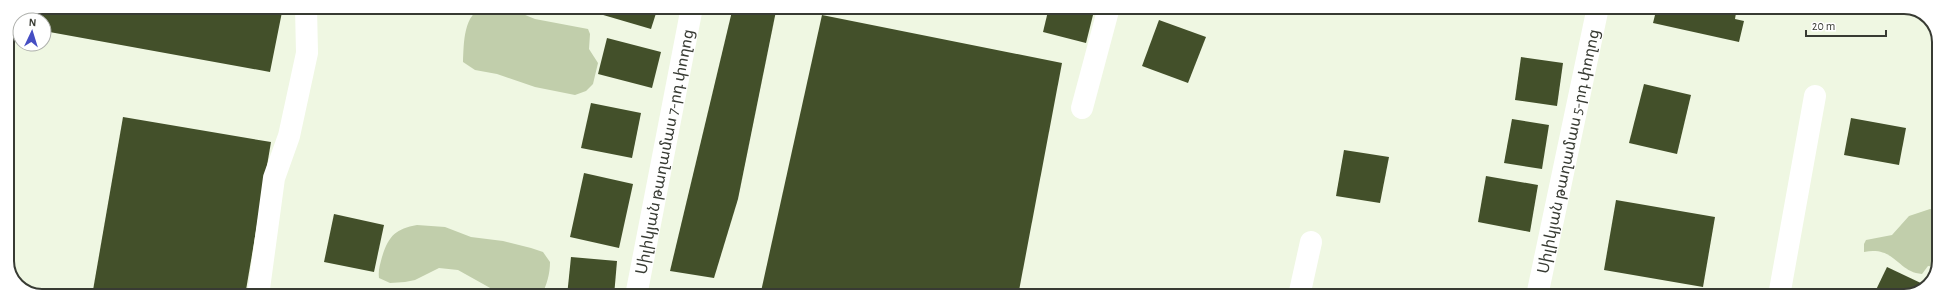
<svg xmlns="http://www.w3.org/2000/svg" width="1946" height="303" viewBox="0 0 1946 303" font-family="'Alegreya Sans','Noto Sans Armenian',sans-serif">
  <rect width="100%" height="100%" fill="#eff7e2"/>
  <!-- green -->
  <g fill="#c1ceab">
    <path d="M485,7l23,1 27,11 53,10 2,5 -1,15 9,14 -5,21 -7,7 -11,4 -40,-8 -38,-13 -22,-4 -12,-8c1,-19 0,-49 22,-55z"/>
    <path d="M1930,209l9,2 -1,56 -10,-1 -6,8c-25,-2 -26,-28 -58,-22v-8l2,-4 26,-5 17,-19z"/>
    <path d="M417,225l28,2 26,10 32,4 28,7 12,4 7,10c0,11 -3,23 -9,34h-42l-7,-7 -34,-19 -19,-2 -24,12 -10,2 -15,1 -11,-5c-1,-8 1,-13 3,-21 7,-22 14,-28 35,-32z"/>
  </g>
  <!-- building -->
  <g fill="#43502a">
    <path d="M42,7h241l-13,65 -226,-41v-11h-4z"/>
    <path d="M595,7h63l-7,22 -58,-17z"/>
    <path d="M733,7h27l16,4 -38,188 -24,79 -44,-7z"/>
    <path d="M1049,7h46l-9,36 -43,-11z"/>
    <path d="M1532,7h34l-1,4z"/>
    <path d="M1657,7h80l-2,12 9,2 -5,21 -86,-19z"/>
    <path d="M822,15l240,48 -44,233h-258z"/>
    <path d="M1159,20l47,17 -18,46 -46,-17z"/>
    <path d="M607,38l54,14 -9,36 -54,-14z"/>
    <path d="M1521,57l42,6 -6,43 -42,-6z"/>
    <path d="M1644,84l47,11 -14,59 -48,-11z"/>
    <path d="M591,103l50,10 -9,45 -51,-10z"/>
    <path d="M123,117l148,25 -26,154h-153z"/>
    <path d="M1851,118l55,10 -7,37 -55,-10z"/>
    <path d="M1512,119l37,6 -7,44 -38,-6z"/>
    <path d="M1344,150l45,7 -9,46 -44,-7z"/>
    <path d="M584,173l49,11 -14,64 -49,-11z"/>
    <path d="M1486,176l52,9 -8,47 -52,-10z"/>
    <path d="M1616,200l99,17 -12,70 -99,-17z"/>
    <path d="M334,214l50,11 -10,47 -50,-10z"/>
    <path d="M571,257l46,4 -3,35h-47z"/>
    <path d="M1887,267l38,18 -1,4 -19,7h-32z"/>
    <path d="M1245,289l20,7h-22z"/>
  </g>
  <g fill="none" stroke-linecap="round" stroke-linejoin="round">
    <!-- minor -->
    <g stroke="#fff" stroke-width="22">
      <path d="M1082,108l27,-101"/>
      <path d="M258,296l16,-118 15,-42 18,-83 -1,-46"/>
      <path id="s1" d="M636,296l56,-289"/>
      <path d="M1299,296l12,-54"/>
      <path id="s2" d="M1537,296l61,-289"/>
      <path d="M1779,296l36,-200"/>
    </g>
  </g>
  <g text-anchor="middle" stroke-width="4" stroke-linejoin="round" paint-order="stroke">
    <!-- street labels -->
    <g font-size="16" fill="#383b33" stroke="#fff">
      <text dy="6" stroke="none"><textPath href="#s1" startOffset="147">Սիլիկյան թաղամաս 7-րդ փողոց</textPath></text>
      <text dy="6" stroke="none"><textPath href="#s2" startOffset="148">Սիլիկյան թաղամաս 5-րդ փողոց</textPath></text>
    </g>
  </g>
  <!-- crop -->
  <path d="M0 0H1946V303H0ZM42 14H1904A28 28 0 0 1 1932 42V261A28 28 0 0 1 1904 289H42A28 28 0 0 1 14 261V42A28 28 0 0 1 42 14Z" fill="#fff" fill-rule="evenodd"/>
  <path fill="none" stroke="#383b33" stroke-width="2" d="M42 14H1904A28 28 0 0 1 1932 42V261A28 28 0 0 1 1904 289H42A28 28 0 0 1 14 261V42A28 28 0 0 1 42 14Z"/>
  <!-- north arrow -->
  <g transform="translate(32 32) rotate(4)"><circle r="19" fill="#ffffff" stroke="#afb1ad"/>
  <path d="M0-3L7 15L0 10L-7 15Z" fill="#454ec3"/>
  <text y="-6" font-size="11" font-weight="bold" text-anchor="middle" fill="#383b33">N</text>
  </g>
  <!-- scale -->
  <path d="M1806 30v6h80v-6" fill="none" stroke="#383b33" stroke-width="2"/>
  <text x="1812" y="30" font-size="12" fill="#383b33" stroke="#ffffff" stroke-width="3" paint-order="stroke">20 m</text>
</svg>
